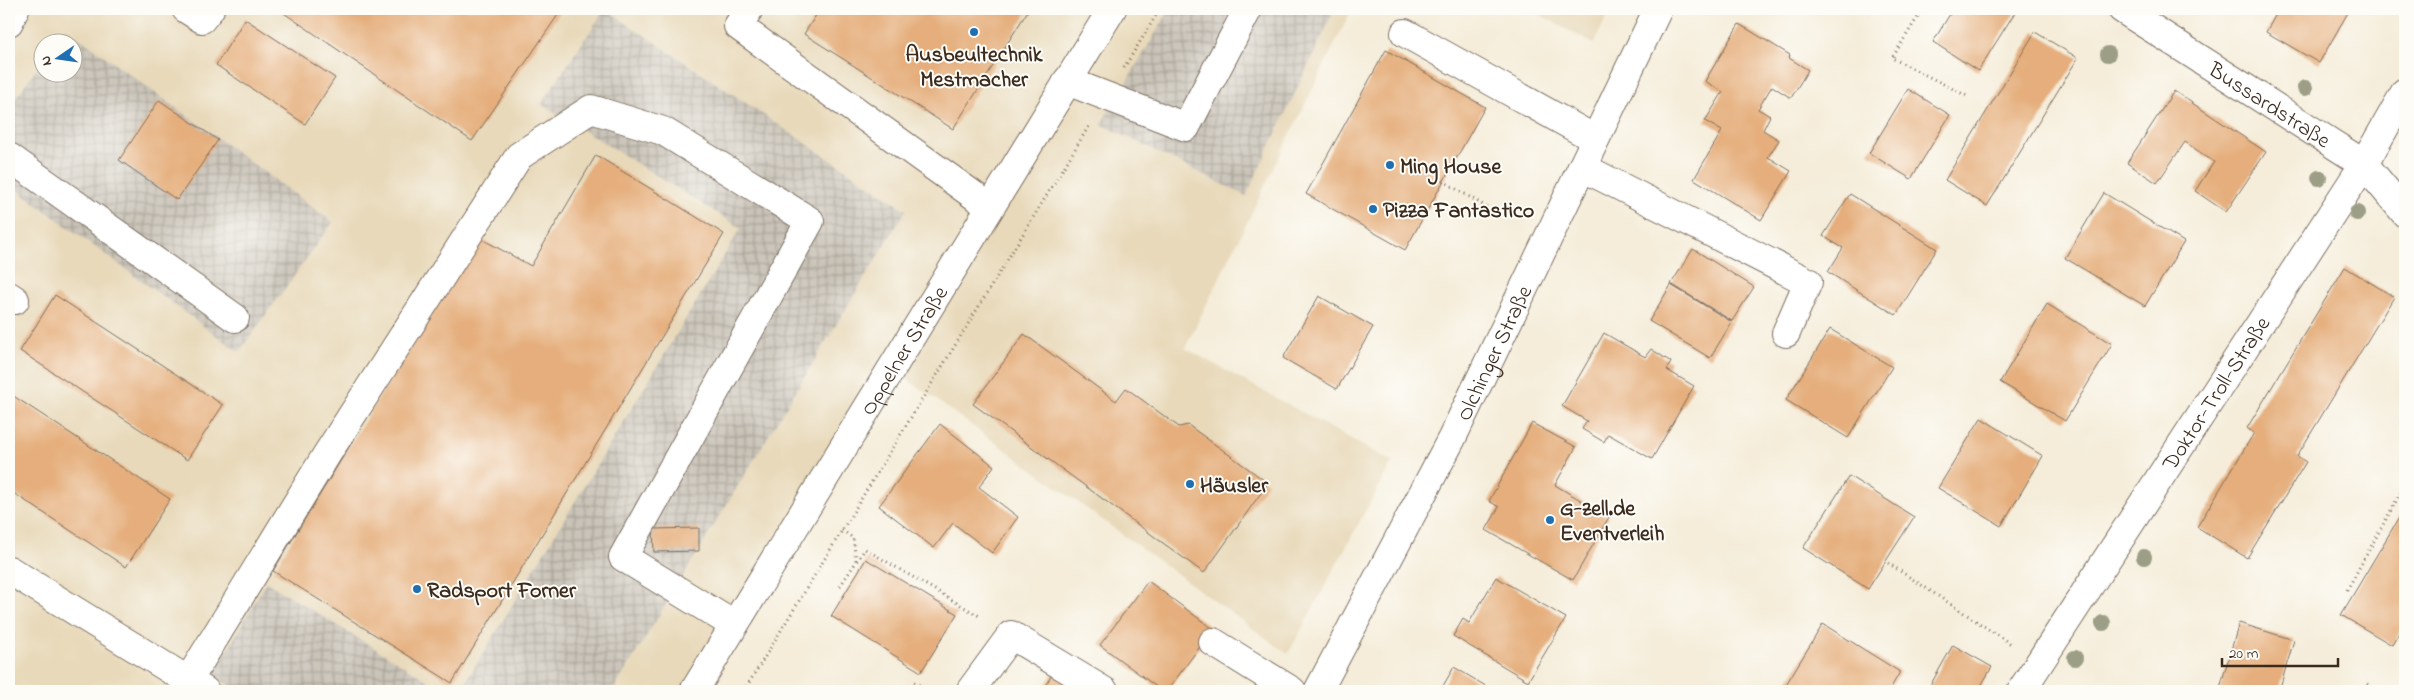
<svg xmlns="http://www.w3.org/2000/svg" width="2414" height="700" viewBox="0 0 2414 700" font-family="'Indie Flower',sans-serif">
  <defs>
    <pattern id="industrial-grid" width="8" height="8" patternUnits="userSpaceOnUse" patternTransform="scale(1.25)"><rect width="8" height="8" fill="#c9c3b8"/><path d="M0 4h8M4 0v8" fill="none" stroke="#a49f95"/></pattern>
  </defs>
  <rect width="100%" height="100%" fill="#fdfcf7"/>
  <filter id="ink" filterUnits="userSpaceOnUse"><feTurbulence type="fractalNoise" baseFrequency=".02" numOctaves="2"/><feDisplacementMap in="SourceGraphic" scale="10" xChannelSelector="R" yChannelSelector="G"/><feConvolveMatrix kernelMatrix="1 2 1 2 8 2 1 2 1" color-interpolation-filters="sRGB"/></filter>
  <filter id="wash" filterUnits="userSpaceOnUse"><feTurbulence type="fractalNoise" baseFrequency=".0096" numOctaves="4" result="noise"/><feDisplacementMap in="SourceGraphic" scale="20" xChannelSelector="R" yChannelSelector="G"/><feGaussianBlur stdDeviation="1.12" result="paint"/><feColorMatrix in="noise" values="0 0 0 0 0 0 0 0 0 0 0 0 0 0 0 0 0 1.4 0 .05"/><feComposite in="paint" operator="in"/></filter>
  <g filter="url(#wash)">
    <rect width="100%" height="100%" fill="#f5edda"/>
    <!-- built -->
    <g fill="#e8d9ba" fill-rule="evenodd">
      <path d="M9,9h1343l-167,339 207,114 -104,192 -396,-286 -198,323h-685zM42,42h30v30h-30z"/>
      <path d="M1529,9h81l-16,35z"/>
    </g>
    <!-- industrial -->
    <g fill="url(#industrial-grid)">
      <path d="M605,9l301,201 -293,481h-153l281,-463 -200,-124z"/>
      <path d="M1170,9h165l-89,187 -145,-72z"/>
      <path d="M66,28l267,194 -94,130 -230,-168v-77l33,-46v11h30v-30h-17z"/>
      <path d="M266,582l179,109h-207l-25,-16z"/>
    </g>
    <g id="blocks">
      <!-- building -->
      <g fill="#e5ae7c">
        <path d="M278,9h284l-90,132z"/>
        <path d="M820,9h209l-76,120 -149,-95z"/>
        <path d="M1953,9h64l-39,62 -45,-29z"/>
        <path d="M2279,9h71l-31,54 -53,-31z"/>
        <path d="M245,19l90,59 -30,46 -89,-59z"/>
        <path d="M1739,24l51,31 -1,3 19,12 -17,28 -19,-12 -14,23 12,7 -7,14 16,10 -11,17 23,14 -30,49 -67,-41 28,-48 -17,-10 18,-29 -18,-11z"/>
        <path d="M2035,32l43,26 -91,148 -42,-26z"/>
        <path d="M1386,50l99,57 -80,143 -99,-56z"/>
        <path d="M1908,89l42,26 -39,64 -42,-26z"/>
        <path d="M2174,91l92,61 -40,60 -31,-21 19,-29 -29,-20 -28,41 -30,-20z"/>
        <path d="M159,100l59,40 -41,60 -58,-40z"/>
        <path d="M596,155l128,79 -272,449 -179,-112 205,-334 53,29z"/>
        <path d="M2104,193l80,49 -39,64 -80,-48z"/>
        <path d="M1850,194l87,55 -41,66 -68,-43 15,-24 -20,-12z"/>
        <path d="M1693,249l61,38 -22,34 -61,-37z"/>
        <path d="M2345,267l49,30 -97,159 9,6 -59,96 -50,-31 57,-94 -7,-5z"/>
        <path d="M1671,285l61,37 -22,36 -61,-37z"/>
        <path d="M55,295l168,110 -36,55 -167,-109z"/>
        <path d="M1319,296l54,31 -36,62 -54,-31z"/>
        <path d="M2047,304l65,40 -47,77 -65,-39z"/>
        <path d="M1830,329l62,38 -44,71 -62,-38z"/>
        <path d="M1604,333l41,24 6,-8 20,13 -4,8 27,16 -42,73 -44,-25 -4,8 -22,-13 5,-8 -25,-15z"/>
        <path d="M1024,334l92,67 10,-13 53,39 9,-2 80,58 -64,90 -231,-169z"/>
        <path d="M9,393l161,106 -44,68 -117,-77z"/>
        <path d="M1981,418l62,38 -42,70 -63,-38z"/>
        <path d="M1532,423l44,24 -21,38 54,32 -36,63 -87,-50 13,-23 -10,-6z"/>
        <path d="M940,424l54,42 -15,21 39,30 -26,36 -39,-30 -19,25 -55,-42z"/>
        <path d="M1849,476l65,41 -46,72 -65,-41z"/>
        <path d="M2400,516l5,3v104l-13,22 -51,-30z"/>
        <path d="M699,528v23l-45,1 -1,-23z"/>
        <path d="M866,559l91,55 -36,58 -90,-56z"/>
        <path d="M1496,577l70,41 -38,63 -75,-45 10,-17 6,4z"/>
        <path d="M1148,581l65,48 -46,62h-5l-62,-46z"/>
        <path d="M2239,623l55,17 -15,51h-60z"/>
        <path d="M1823,624l77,48 -11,19h-107z"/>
        <path d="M1953,645l39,22 -14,24h-51z"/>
        <path d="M1454,667l40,24h-54z"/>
        <path d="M1056,668l39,23h-53z"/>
      </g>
    </g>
  </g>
  <g filter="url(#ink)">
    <use href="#blocks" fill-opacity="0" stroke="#7c6e60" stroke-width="1"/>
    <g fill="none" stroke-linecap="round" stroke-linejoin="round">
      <defs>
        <g id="minor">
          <path d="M186,9l16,10 8,-10"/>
          <path d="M749,9l-11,17 252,181"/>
          <path id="s1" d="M2122,9l242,155 41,49"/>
          <path d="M9,22l6,-13"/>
          <path d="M1405,33l190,106"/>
          <path d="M1067,81l119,46 62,-118"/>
          <path d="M9,157l226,161"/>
          <path d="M1582,167l226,115 -22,51"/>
          <path d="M9,296l6,4"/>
          <path d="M9,570l196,121"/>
          <path d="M1213,642l79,49"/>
          <path d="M188,681l139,-227 192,-298 72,-47 72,22 147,90 -187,336 111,68"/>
          <path id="s2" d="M694,691l418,-682"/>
          <path d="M970,691l41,-56 93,56"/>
          <path id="s3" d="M2021,691l343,-527 41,-72"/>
        </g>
        <g id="major">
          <path id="s4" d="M1318,691l134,-253 206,-429"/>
        </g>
      </defs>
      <!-- minor casing -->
      <use href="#minor" stroke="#7c6e60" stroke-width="30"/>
      <!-- major casing -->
      <use href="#major" stroke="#7c6e60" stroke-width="30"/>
      <!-- path -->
      <g stroke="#7c6e60" stroke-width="3" stroke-dasharray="1 4" stroke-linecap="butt">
        <path d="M1923,9l-31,49 77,39"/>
        <path d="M1124,68l36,-59"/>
        <path d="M1443,181l60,36"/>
        <path d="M842,530l11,8 3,23"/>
        <path d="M1888,563l123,81"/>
        <path d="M840,586l25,-37 116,68"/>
        <path d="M2347,590l58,-105"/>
        <path d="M914,682l15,9"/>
        <path d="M2367,684l13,7"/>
        <path d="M744,691l345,-565"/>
      </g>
      <!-- minor -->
      <use href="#minor" stroke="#fff" stroke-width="28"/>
      <!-- major -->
      <use href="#major" stroke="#fff" stroke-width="28"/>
    </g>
    <!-- trees -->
    <g fill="#9c9e86">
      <circle cx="2108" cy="54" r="8"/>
      <circle cx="2305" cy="88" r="8"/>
      <circle cx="2319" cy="178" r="8"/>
      <circle cx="2357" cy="213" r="8"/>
      <circle cx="2144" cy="557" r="8"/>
      <circle cx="2103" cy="623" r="8"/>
      <circle cx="2075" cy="658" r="8"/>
    </g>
  </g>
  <!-- markers -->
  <g fill="#1f6fb2" stroke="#fdfcf7" stroke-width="2">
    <circle cx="974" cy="32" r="5"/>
    <circle cx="1390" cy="165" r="5"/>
    <circle cx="1373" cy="209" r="5"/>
    <circle cx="1190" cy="484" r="5"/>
    <circle cx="1550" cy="520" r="5"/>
    <circle cx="417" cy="589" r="5"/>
  </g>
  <g text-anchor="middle" stroke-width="4" stroke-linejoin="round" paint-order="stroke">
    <!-- poi labels -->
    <g font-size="22" font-weight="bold" fill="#3b2a1e" stroke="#fdfcf7" text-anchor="start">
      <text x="974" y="61" text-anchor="middle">Ausbeultechnik<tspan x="974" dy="25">Mestmacher</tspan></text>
      <text x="1400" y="173">Ming House</text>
      <text x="1383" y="217">Pizza Fantastico</text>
      <text x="1200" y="492">Häusler</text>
      <text x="1560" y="515">G-zell.de<tspan x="1560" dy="25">Eventverleih</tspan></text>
      <text x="427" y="597">Radsport Forner</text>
    </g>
    <!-- street labels -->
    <g font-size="22" fill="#3b2a1e" stroke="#fdfcf7">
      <text dy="8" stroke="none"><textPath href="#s1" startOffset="176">Bussardstraße</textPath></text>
      <text dy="8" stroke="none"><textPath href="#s2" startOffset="400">Oppelner Straße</textPath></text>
      <text dy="8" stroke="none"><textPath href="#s4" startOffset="381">Olchinger Straße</textPath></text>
      <text dy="8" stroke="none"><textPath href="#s3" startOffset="356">Doktor-Troll-Straße</textPath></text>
    </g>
  </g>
  <!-- margin -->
  <rect width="2414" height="700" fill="none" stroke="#fdfcf7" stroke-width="30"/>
  <!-- north arrow -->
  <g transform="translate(58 58) rotate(257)"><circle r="24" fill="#fdfcf7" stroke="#afa8a0"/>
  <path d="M0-4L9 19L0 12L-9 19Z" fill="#1f6fb2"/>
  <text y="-8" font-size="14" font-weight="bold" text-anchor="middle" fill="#3b2a1e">N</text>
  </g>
  <!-- scale -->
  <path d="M2222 658v8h116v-8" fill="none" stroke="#3b2a1e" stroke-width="2.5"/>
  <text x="2229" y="658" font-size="15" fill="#3b2a1e" stroke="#fdfcf7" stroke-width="4" paint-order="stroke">20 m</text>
</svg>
